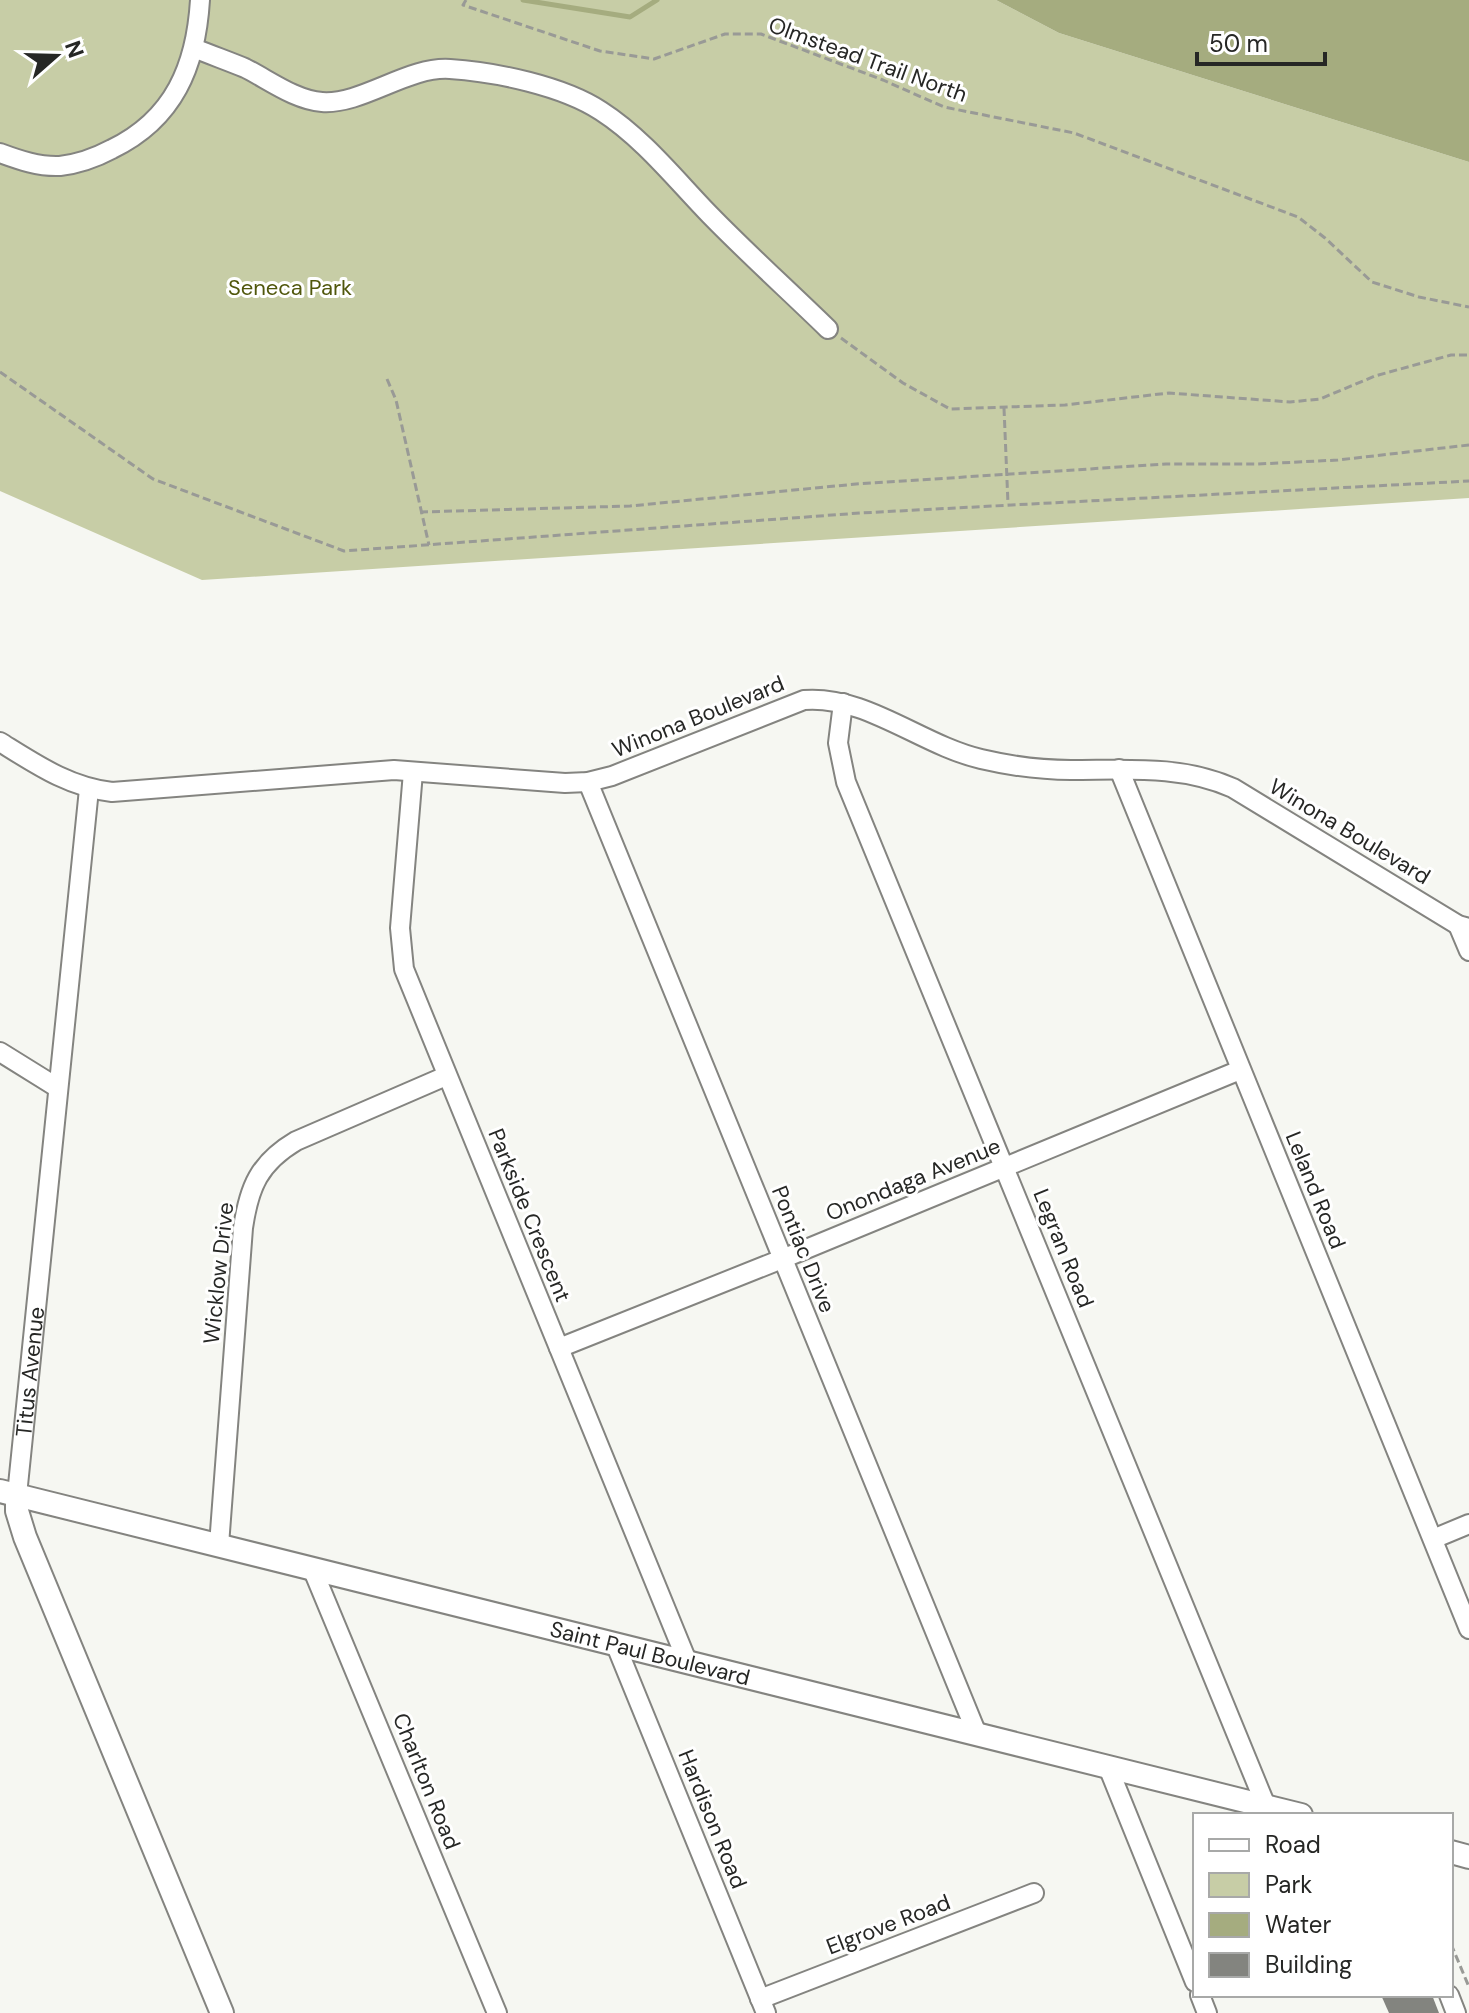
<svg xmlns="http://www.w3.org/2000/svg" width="1469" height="2013" viewBox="0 0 1469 2013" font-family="'DM Sans',sans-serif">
  <rect width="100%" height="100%" fill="#f6f7f2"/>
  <!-- green -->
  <path fill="#c7cda6" d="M0,0h996l63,33 410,129v336l-1267,82 -202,-89z"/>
  <!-- water -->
  <path fill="#a5ac7f" d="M996,0h473v162l-410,-129z"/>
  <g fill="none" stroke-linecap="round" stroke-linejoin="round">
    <!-- stream -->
    <path stroke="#a5ac7f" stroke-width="5" d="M523,0l107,17 27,-17"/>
  </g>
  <!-- building -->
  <path fill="#83847f" d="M1381,1995h51l7,18h-50z"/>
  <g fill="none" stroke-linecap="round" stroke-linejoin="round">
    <defs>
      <g id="minor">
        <path d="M194,48c17,7 34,13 51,20 24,12 50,32 77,34 40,3 86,-36 128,-33 46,3 113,17 151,42 42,27 75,69 109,104 38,39 79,76 118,114"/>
        <path d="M0,153c19,7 39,14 60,13 17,-2 37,-9 52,-17 62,-30 84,-83 88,-149"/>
        <path d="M843,703l-5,40 8,39 420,1024"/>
        <path d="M0,742c37,23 69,45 112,50l282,-22 171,13 23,-1 24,-6 192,-76c62,-5 117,45 177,59 30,7 60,11 90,11 56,0 110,-5 162,18l225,137 11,3"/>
        <path d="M1119,769l350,860"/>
        <path d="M413,772l-13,156 4,41 283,692"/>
        <path d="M588,782l389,952"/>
        <path d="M1458,925l11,26"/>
        <path d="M0,1052l58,36"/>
        <path d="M559,1348l223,-89 458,-189"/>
        <path id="s1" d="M17,1495l72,-706"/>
        <path d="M1433,1539l36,-15"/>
        <path d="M219,1545l24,-317c6,-41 16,-65 53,-87l150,-65"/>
        <path d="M312,1568l185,445"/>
        <path d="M615,1643l151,370"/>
        <path d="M1108,1767l87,215"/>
        <path d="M1200,1995l7,18"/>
        <path d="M1449,1995l7,18"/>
        <path d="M760,1999l274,-106"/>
      </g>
      <g id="major">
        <path id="s2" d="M0,1491l1301,324"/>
        <path d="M17,1495v16l8,26 197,476"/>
        <path d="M1451,1852l18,5"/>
      </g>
    </defs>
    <!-- minor casing -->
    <use href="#minor" stroke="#848480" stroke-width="22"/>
    <!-- major casing -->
    <use href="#major" stroke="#848480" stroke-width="26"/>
    <!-- path -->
    <g stroke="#999a96" stroke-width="3" stroke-dasharray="8 4" stroke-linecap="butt">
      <path d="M466,0l-3,5 137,46 54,8 71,-25h36l122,46 61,27 130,26 224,84 27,21 47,44 47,15 50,10"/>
      <path d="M841,338l62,45 47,26 115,-4 104,-12 121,9 30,-3 55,-23 76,-21h18"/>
      <path d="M0,372l153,107 191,72 516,-38 609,-32"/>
      <path d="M387,379l9,21 33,145"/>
      <path d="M1004,408l4,96"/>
      <path d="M420,512l210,-6 226,-22 310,-20h92l80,-4 131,-15"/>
      <path d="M1451,1944l18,43"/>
    </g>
    <!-- minor -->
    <use href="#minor" stroke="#fff" stroke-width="18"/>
    <!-- major -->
    <use href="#major" stroke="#fff" stroke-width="22"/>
  </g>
  <g text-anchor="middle" stroke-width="6" stroke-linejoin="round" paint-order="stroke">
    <!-- street labels -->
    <g font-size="22" fill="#262725" stroke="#fff">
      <text transform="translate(868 59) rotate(20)" y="8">Olmstead Trail North</text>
      <text transform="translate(698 716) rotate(-22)" y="8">Winona Boulevard</text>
      <text transform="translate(1350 831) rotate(31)" y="8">Winona Boulevard</text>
      <text transform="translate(913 1179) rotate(-22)" y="8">Onondaga Avenue</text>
      <text transform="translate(1316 1190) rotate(68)" y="8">Leland Road</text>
      <text transform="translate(530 1215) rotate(68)" y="8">Parkside Crescent</text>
      <text transform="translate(1064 1248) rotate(68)" y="8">Legran Road</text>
      <text transform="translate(804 1249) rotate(68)" y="8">Pontiac Drive</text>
      <text transform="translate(218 1273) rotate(-84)" y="8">Wicklow Drive</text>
      <text dy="8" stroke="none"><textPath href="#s1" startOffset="124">Titus Avenue</textPath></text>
      <text dy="8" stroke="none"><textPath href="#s2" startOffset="670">Saint Paul Boulevard</textPath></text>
      <text transform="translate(427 1781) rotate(68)" y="8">Charlton Road</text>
      <text transform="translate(713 1819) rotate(68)" y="8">Hardison Road</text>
      <text transform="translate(888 1924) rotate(-21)" y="8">Elgrove Road</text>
    </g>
    <!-- park labels -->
    <g font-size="22" fill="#50570c" stroke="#fff">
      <text x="290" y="295">Seneca Park</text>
    </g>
  </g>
  <!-- legend -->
  <rect x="1193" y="1813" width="260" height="184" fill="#ffffff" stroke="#a8a9a8" stroke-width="2"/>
  <rect x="1209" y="1839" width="40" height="12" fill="#ffffff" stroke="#a8a9a8" stroke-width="2"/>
  <text x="1265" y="1853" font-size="24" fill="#262725">Road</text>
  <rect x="1209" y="1873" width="40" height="24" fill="#c7cda6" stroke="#a8a9a8" stroke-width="2"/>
  <text x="1265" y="1893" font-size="24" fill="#262725">Park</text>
  <rect x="1209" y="1913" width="40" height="24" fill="#a5ac7f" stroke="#a8a9a8" stroke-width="2"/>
  <text x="1265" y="1933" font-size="24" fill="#262725">Water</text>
  <rect x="1209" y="1953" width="40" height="24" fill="#83847f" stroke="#a8a9a8" stroke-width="2"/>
  <text x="1265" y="1973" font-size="24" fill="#262725">Building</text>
  <!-- north arrow -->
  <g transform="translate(56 56) rotate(70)" stroke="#ffffff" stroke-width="6" paint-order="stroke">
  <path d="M0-6L14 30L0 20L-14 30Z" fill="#262725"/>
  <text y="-12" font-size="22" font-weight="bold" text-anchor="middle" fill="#262725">N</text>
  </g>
  <!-- scale -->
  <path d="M1197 52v12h128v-12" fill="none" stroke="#262725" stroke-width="4"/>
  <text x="1209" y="52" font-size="24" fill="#262725" stroke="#ffffff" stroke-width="6" paint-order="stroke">50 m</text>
</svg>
